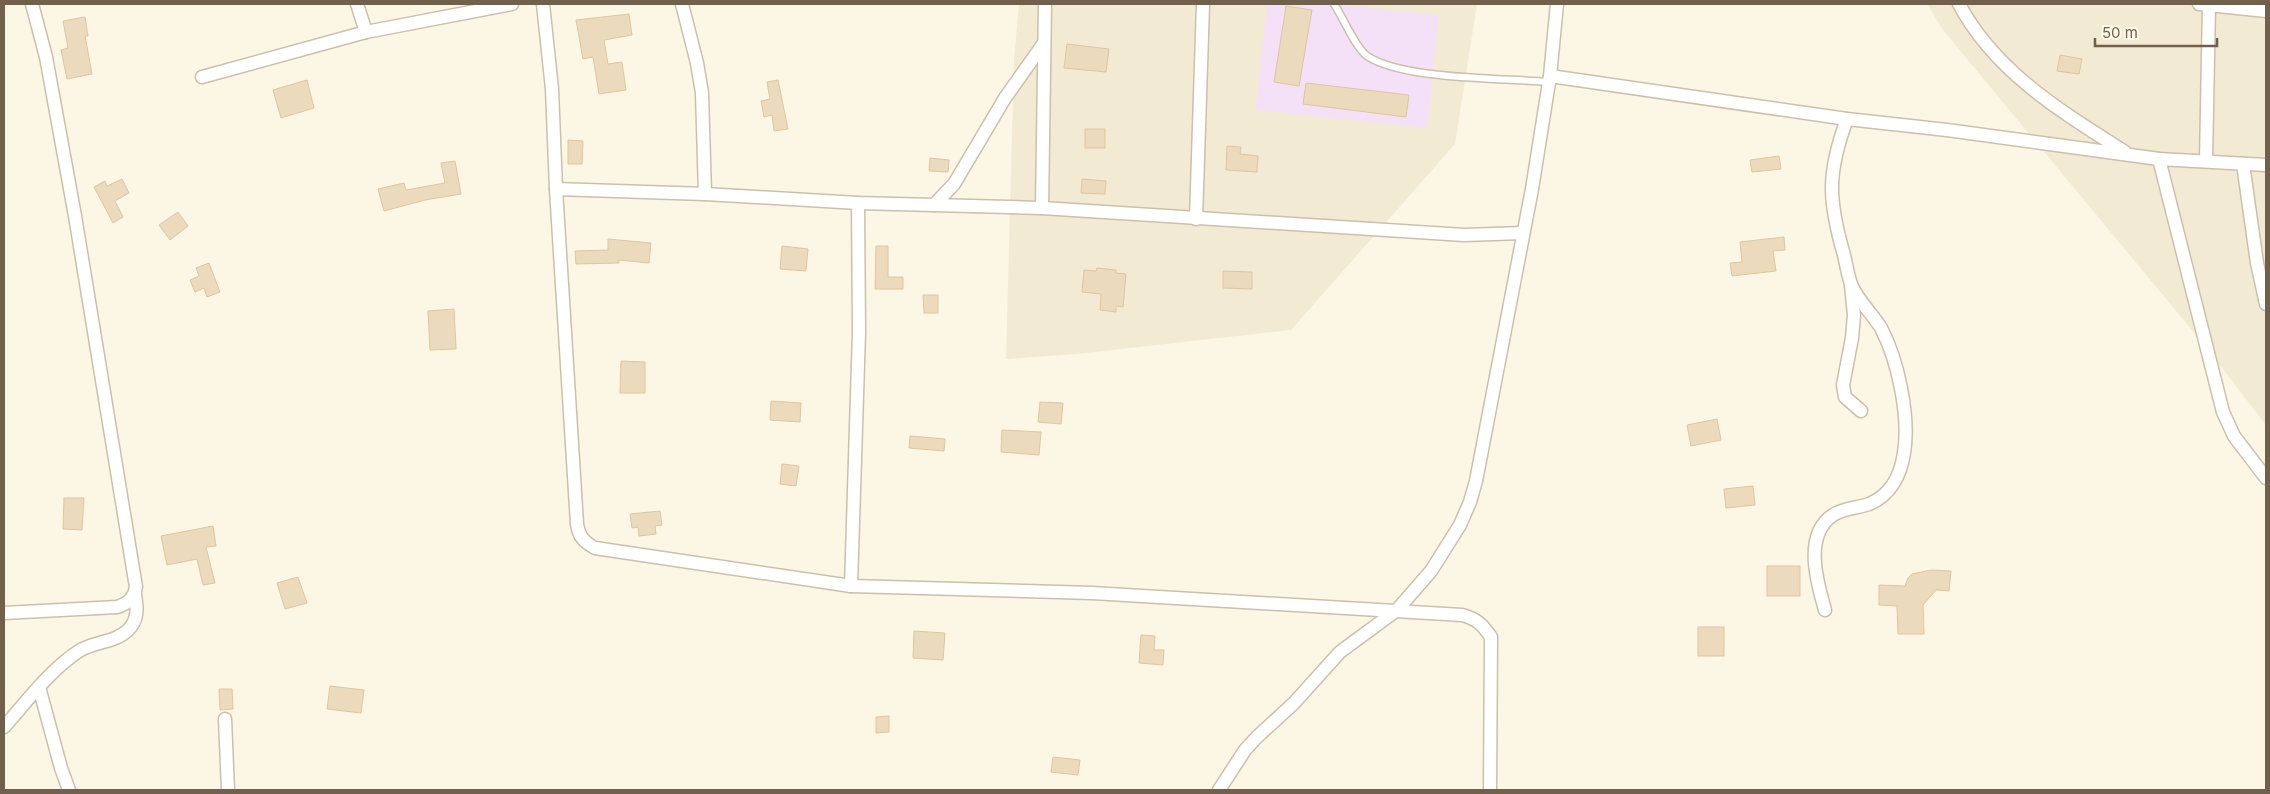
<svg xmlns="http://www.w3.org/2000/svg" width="2270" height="794" viewBox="0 0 2270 794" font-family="Inter,sans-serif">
  <rect width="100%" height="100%" fill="#fbf7e4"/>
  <!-- residential -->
  <g fill="#f2ead3">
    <path d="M1019,4h458l-22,140 -164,186 -215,24 -70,5 8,-299z"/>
    <path d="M1927,4h339v421l-60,-78 -263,-317z"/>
  </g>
  <!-- education -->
  <path fill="#f4e1f7" d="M1267,4h64l108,11 -12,113 -171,-18z"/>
  <!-- building -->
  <g fill="#ecdabc" stroke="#e0c69f">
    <path d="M1286,6l26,4 -13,76 -25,-4z"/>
    <path d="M629,14l3,21 -28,5 4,24 14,-2 4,28 -27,4 -6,-37 -10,2 -7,-39z"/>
    <path d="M85,17l3,19h-3l7,38 -25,5 -6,-29 7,-2 -5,-27z"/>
    <path d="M1067,44l42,5 -3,23 -42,-4z"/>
    <path d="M2060,55l22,4 -3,15 -22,-3z"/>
    <path d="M307,80l7,28 -33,10 -8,-28z"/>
    <path d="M778,80l10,49 -14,2 -2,-16 -8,2 -3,-16 9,-2 -3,-17z"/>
    <path d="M1306,83l103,12 -3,22 -103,-13z"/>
    <rect x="1085" y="129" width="20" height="19"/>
    <path d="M568,140l15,1 -1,23h-14z"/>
    <path d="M1227,146l14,1 -1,7 18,2 -1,16 -31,-2z"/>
    <path d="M1779,156l2,13 -29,3 -2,-12z"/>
    <path d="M930,158l19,2 -1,12 -19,-1z"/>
    <path d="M455,161l6,33 -36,6 -41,11 -6,-22 26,-6 2,7 39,-7 -4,-20z"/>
    <path d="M122,179l7,14 -14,8 8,16 -10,6 -19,-36 11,-6 2,5z"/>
    <path d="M1082,179l24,2 -1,13 -24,-1z"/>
    <path d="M178,212l10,14 -18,14 -11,-15z"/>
    <path d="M1784,237l1,13 -12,1 3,20 -44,5 -2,-13 12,-1 -2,-20z"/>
    <path d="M608,239l43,4 -2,20 -30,-3v3l-43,1 -1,-13 33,-1z"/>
    <path d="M782,246l26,3 -2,22 -26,-2z"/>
    <path d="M876,246h12v31h15v12h-28z"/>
    <path d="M209,263l11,29 -13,5 -3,-9 -9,4 -5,-12 9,-4 -3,-8z"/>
    <path d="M1097,268l19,2v3l10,1 -3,33 -7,-1v6l-16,-2 1,-16 -19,-2 2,-22 12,1z"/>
    <path d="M1223,271l29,1v17l-29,-1z"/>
    <path d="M923,295h15v18h-14z"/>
    <path d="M454,309l2,40 -26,1 -2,-39z"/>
    <path d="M621,361l24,1v31h-25z"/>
    <path d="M771,401l30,2 -1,19 -30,-2z"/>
    <path d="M1040,402l23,1 -2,21 -23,-2z"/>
    <path d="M1717,419l4,21 -30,6 -4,-21z"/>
    <path d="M1002,430l39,2 -2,23 -38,-3z"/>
    <path d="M910,436l35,3 -1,12 -35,-3z"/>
    <path d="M782,464l17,2 -3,20 -16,-2z"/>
    <path d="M1753,486l2,19 -29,3 -2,-19z"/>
    <path d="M64,498h20l-2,32 -19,-1z"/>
    <path d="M660,511l2,14 -7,1 1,8 -17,2 -1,-9 -6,1 -2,-14z"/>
    <path d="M213,526l3,20 -10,1 9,36 -12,2 -6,-26 -30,6 -6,-29z"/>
    <rect x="1767" y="566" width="33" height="30"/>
    <path d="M1931,570l20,1 -2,20 -13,-1 -13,15 1,29h-26l-1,-28 -18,-1v-20l26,1 3,-8 4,-4z"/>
    <path d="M298,577l9,26 -22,6 -8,-26z"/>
    <rect x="1698" y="627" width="26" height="29"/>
    <path d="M914,631l31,2 -2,27 -30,-2z"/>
    <path d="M1141,635l14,1 -1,14h10l-1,15 -24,-2z"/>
    <path d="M330,686l34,4 -3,23 -34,-4z"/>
    <path d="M219,689h13l1,20 -13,1z"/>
    <path d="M889,716v16l-13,1v-16z"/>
    <path d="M1053,757l27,3 -2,15 -27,-3z"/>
  </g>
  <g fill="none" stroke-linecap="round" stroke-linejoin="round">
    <defs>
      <path id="lane" d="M1334,4c9,13 21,43 33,52 36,24 136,22 182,26"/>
      <g id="street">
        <path d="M357,4l9,28"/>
        <path d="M543,4l9,85 4,100 21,335c2,13 7,18 18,24l256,38 241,7 370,22c15,4 20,9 29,22l-1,153"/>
        <path d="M682,4l15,59 5,30 3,101"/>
        <path d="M1959,4c36,68 103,108 166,148"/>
        <path d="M2199,4l67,7"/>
        <path d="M1550,76l297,43 100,11 212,29 107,6"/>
        <path d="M202,77l164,-45 146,-28"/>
        <path d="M2159,159l64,253 11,24 32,42"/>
        <path d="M2206,161l3,-157"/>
        <path d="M2243,164l14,99 9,41"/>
        <path d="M556,189l149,5 153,9 184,5 422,27 59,-2"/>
        <path d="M934,205l20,-21 51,-86 39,-55"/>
        <path d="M1042,208l3,-204"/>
        <path d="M1196,219l7,-215"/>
        <path d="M1851,285l3,30 -2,23 -9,47 2,12 16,14"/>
        <path d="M851,586l8,-254 -1,-129"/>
        <path d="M1825,610c-8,-28 -22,-75 8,-95 11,-7 25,-7 36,-11 22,-9 32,-30 35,-51 6,-36 -6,-93 -23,-125 -9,-15 -24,-28 -30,-44 -3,-9 -5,-20 -7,-29 -16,-55 -17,-82 3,-136"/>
        <path d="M4,613l113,-6c11,-3 17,-9 19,-20l-61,-371 -29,-159 -14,-53"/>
        <path d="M39,687l22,81 8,22"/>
        <path d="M225,719l3,71"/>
        <path d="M4,727c23,-26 46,-57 75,-76 15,-10 36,-8 49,-21 11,-11 9,-22 7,-36"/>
        <path d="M1219,790l26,-40 12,-13 37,-34 46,-51 57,-42 34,-39 29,-46 10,-23 6,-21 56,-292 18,-113 7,-72"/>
      </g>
    </defs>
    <!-- lane casing -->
    <use href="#lane" stroke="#cbc0ab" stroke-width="9"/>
    <!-- street casing -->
    <use href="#street" stroke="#cbc0ab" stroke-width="15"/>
    <!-- lane -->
    <use href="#lane" stroke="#fff" stroke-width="6"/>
    <!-- street -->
    <use href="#street" stroke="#fff" stroke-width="12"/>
  </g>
  <!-- border -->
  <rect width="2270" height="794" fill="none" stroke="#71614c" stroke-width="10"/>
  <!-- scale -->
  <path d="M2095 38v8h122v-8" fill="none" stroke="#71614c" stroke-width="2.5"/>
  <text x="2102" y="38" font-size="15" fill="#71614c" stroke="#fefaea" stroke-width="4" paint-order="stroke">50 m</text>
</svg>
